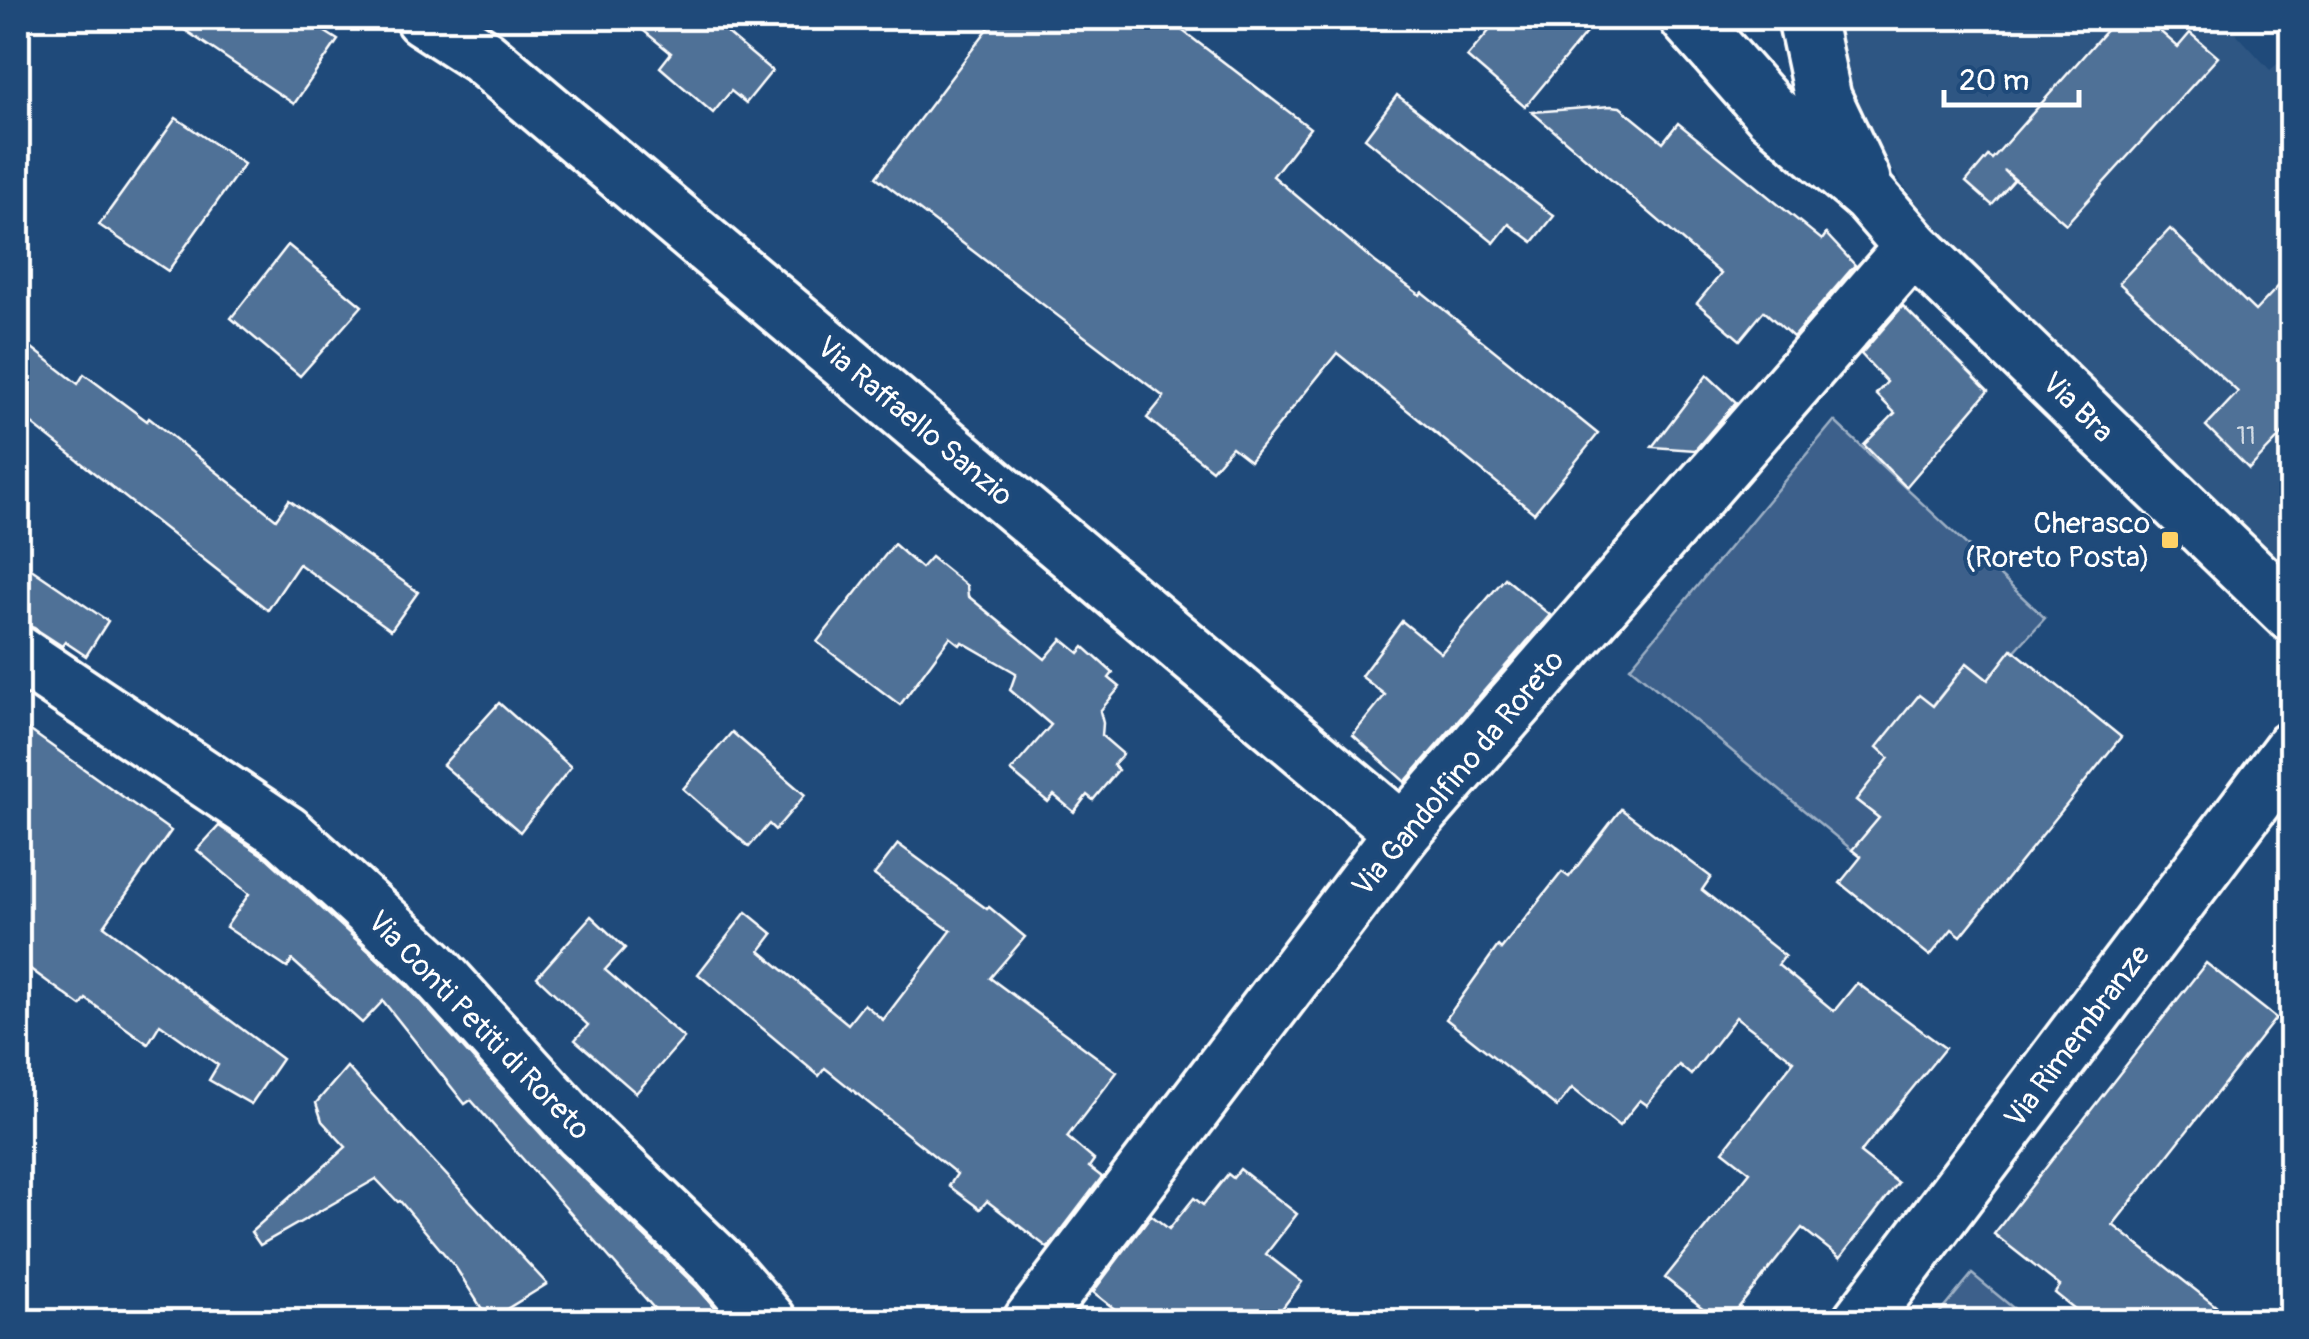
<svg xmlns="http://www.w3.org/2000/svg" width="2309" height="1339" viewBox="0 0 2309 1339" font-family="Pangolin,sans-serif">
  <rect width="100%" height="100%" fill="#1f4a7a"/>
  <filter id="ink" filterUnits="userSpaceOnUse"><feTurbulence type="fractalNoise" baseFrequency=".01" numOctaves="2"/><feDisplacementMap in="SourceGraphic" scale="20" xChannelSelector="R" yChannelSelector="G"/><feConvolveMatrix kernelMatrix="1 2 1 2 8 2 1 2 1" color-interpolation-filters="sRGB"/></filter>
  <g filter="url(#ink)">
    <!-- built -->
    <path fill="#2e5683" d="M1834,18h388l48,52 21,-17v518l-364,-353 -63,-88 -29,-101z"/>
    <!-- green -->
    <g fill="#3c618b" stroke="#9eb0c5" stroke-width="2.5">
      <path d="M1834,421l211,197 -57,62 -21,-17 -111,137 23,18 -27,32 -222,-183z"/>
      <path d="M1972,1274l57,47h-96z"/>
    </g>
    <!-- building -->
    <g fill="#507197" stroke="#fff" stroke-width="2.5">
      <path d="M167,18h136l35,22 -44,64z"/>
      <path d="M628,18h81l63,53 -26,32 -15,-12 -18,22 -53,-46 11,-14z"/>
      <path d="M996,18h170l144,110 -37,48 102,86 45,33 2,-3 176,142 -64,79 -197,-160 -87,108 -18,-14 -20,23 -65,-52 17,-21 -288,-220z"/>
      <path d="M1500,18h67l19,15 -61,74 -58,-50z"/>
      <path d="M2117,18h28l33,29 12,-14 28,24 -152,167 -62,-54 10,10 -22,25 -26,-23 22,-26 4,3z"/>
      <path d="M1397,95l157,121 -21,26 -24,-18 -15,19 -129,-105z"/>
      <path d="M1611,106l9,1 43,35 15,-19 144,117 4,-6 29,31 -62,72 -29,-26 -24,29 -43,-37 24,-29 -189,-162z"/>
      <path d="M176,118l68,46 -76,107 -69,-46z"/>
      <path d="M2170,229l85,82 37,-39v152l-43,45 -43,-43 32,-34 -119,-109z"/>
      <path d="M288,245l74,61 -62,70 -69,-58z"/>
      <path d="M1903,306l85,85 -82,96 -42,-42 31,-32 -19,-19 11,-12 -26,-28z"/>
      <path d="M18,337l60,47 6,-10 63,47 2,-3 127,101 13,-19 129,92 -27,38 -92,-66 -31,46 -250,-197z"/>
      <path d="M1707,375l29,27 -41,48 -43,-3z"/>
      <path d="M894,544l27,24 10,-11 36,29 1,10 77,63 17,-20 17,14 5,-6 29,26 -4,5 11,9 -20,24 3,12 -1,13 21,18 -10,11 5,5 -25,30 -6,-5 -13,17 -20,-17 -6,7 -37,-31 40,-46 -41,-35 6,-17 -54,-31 -2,3 -10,-8 -50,68 -83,-63z"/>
      <path d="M18,560l90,61 -22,35 -21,-14 -3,4 -28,-18 -16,-5z"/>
      <path d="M1505,578l45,37 -145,167 -52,-47 32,-40 -24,-19 41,-55 39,32z"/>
      <path d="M2012,649l109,88 -160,199 -9,-7 -22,27 -90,-73 21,-26 -9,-7 27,-32 -23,-18 33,-42 -12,-11 42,-52 14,11 34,-43 21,17z"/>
      <path d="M499,703l72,64 -51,65 -77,-67z"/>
      <path d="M18,722l153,109 -67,95 178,133 -31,45 -42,-24 9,-15 -58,-41 -12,20 -62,-45 -5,7 -63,-46z"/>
      <path d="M732,732l73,63 -30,35 -6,-6 -20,23 -66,-58z"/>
      <path d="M1621,809l90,68 -9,13 83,66 -7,9 56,46 23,-28 88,65 -85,105 38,30 -58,75 -38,-30 -75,94h-7l-55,-44 85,-106 -27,-21 71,-90 -58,-44 -45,58 -12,-10 -32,40 -7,-5 -21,26 -47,-38 -15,19 -111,-88 52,-73 3,3 61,-77 7,5z"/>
      <path d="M219,826l48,32 140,128 152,168 138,133 30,35h-61l-195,-222 -6,4 -82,-103 -21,22 -70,-63 -5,8 -61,-41 23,-33 -52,-44z"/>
      <path d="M898,844l89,65 2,-2 36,30 -35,41 127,94 -50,65 27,23 -5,7 13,10 -54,71 -61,-47 -7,8 -31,-23 8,-12 -132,-106 -6,8 -121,-102 48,-62 27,22 -13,17 88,73 16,-20 19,16 68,-89 -77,-56z"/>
      <path d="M591,916l34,32 -20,22 79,68 -48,55 -61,-53 13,-15 -51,-48z"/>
      <path d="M2206,963l70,55 -163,207 123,97h-145l-36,-29 5,-7 -66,-52z"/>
      <path d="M347,1067l56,61 144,156 -58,36 -33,-52 -56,-67 -2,1 -22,-23 -116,66 -9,-13 95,-85 -24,-26 -6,-18z"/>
      <path d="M1240,1169l57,45 -31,40 36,28 -30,40h-141l-38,-30 58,-77 18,14 25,-31 9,7 25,-31 5,4z"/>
    </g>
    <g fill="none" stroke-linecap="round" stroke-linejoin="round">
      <defs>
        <g id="minor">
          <path d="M423,18l59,38 921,776"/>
          <path d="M18,654l268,179 143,131 153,169 138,132 49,57"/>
          <path d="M1031,1322l372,-490 510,-585"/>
          <path d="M1860,1322l432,-573"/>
        </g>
        <g id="major">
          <path d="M1688,18l83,94 98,84 44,51 379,367"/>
          <path d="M1806,18l17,80 39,82"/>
        </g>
      </defs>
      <!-- minor casing -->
      <use href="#minor" stroke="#fff" stroke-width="62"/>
      <!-- major casing -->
      <use href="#major" stroke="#fff" stroke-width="62"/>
      <!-- minor -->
      <use href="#minor" stroke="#1f4a7a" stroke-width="55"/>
      <!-- major -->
      <use href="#major" stroke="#1f4a7a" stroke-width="55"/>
    </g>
  </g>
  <!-- markers -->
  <rect fill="#ffd166" stroke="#1f4a7a" stroke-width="4" x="2160" y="530" width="20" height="20" rx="5"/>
  <g text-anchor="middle" stroke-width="8" stroke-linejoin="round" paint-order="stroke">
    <!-- number labels -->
    <g font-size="25" fill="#d3dce5">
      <text x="2246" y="444">11</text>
    </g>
    <!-- street labels -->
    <g font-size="30" fill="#fff" stroke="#1f4a7a">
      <text transform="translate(2078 407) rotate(44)" y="10">Via Bra</text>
      <text transform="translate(915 421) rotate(40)" y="10">Via Raffaello Sanzio</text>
      <text transform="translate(1458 773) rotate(-50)" y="10">Via Gandolfino da Roreto</text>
      <text transform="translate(479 1025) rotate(46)" y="10">Via Conti Petiti di Roreto</text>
      <text transform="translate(2077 1036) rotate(-53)" y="10">Via Rimembranze</text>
    </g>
    <!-- poi labels -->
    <g font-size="30" fill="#fff" stroke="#1f4a7a" text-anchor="end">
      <text x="2150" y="533">Cherasco<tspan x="2150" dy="34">(Roreto Posta)</tspan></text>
    </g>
  </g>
  <!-- margin -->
  <rect width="2309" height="1339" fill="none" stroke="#1f4a7a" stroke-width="60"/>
  <rect x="30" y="30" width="2249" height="1279" fill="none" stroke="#fff" stroke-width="4" filter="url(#ink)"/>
  <!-- scale -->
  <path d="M1944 90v15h135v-15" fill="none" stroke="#ffffff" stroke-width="5"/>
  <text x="1959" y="90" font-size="30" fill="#ffffff" stroke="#1f4a7a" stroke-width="8" paint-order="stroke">20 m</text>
</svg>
